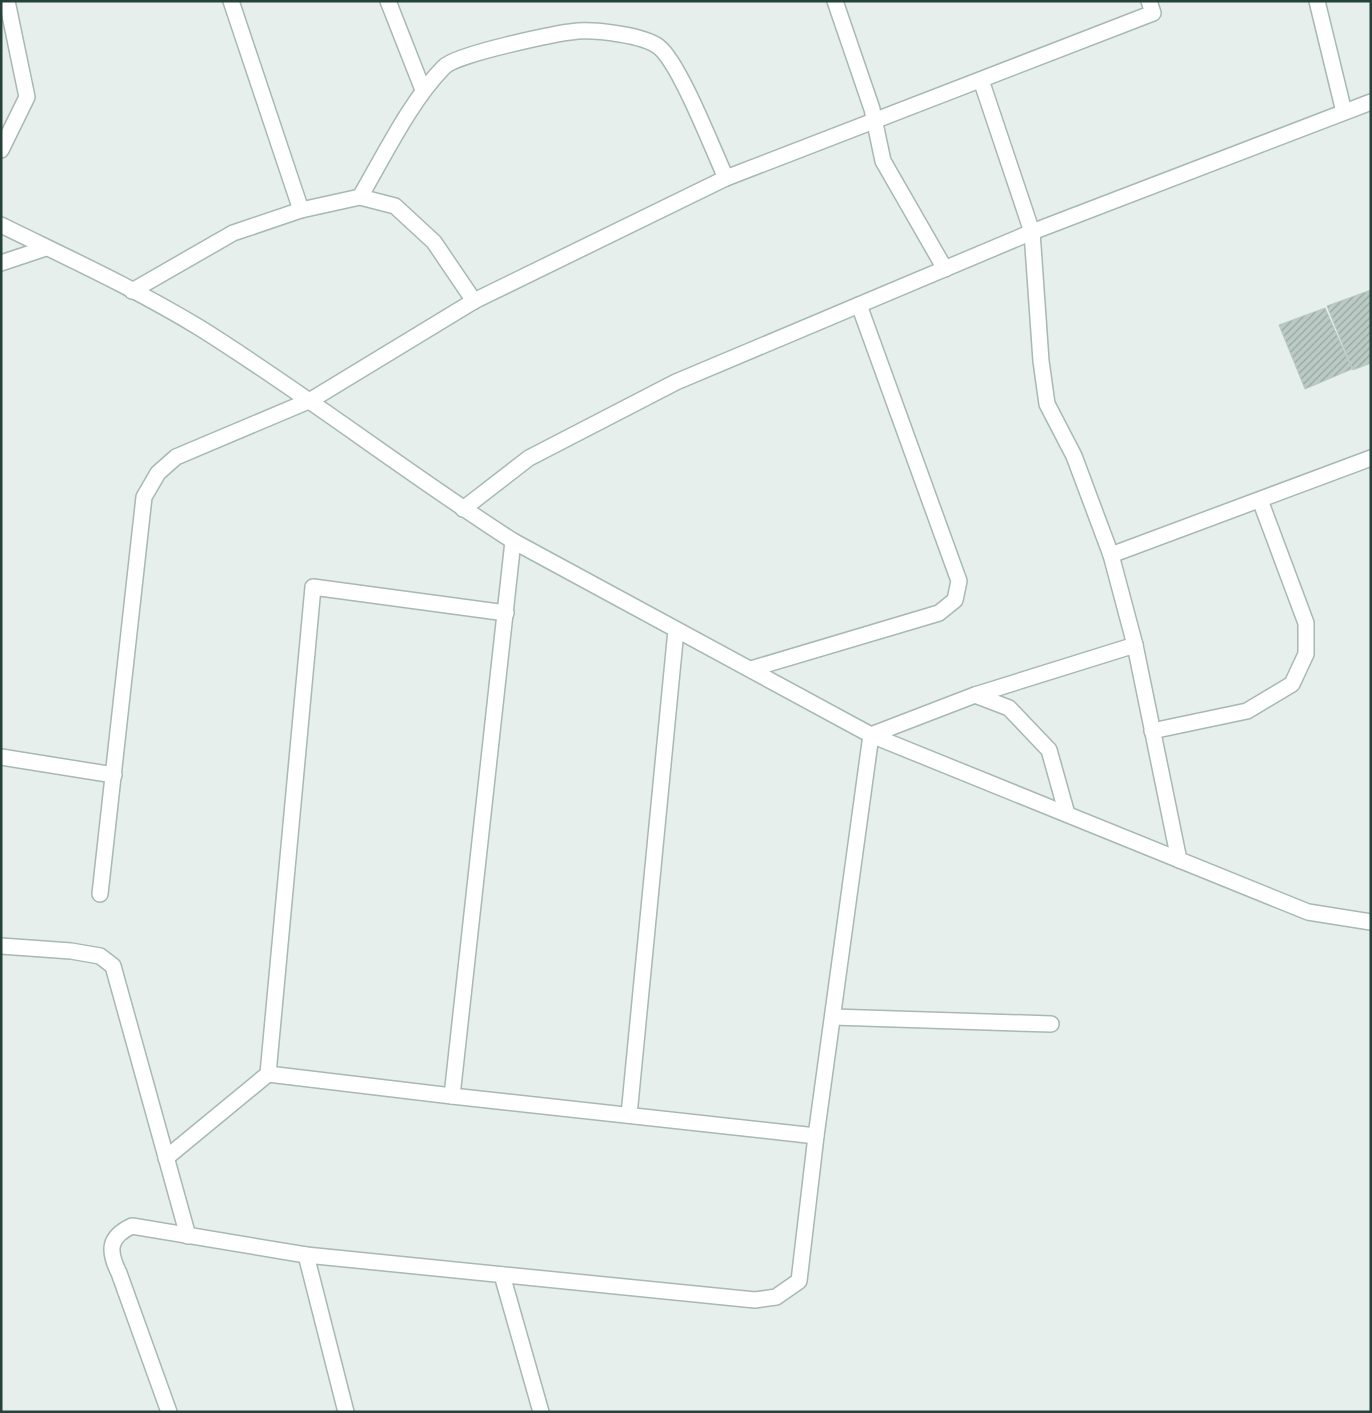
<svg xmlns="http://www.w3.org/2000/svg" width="1372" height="1413" viewBox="0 0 1372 1413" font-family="'Varela Round',sans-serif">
  <defs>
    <pattern id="building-hatch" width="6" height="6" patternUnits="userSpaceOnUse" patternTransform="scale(1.25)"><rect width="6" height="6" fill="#bbcac4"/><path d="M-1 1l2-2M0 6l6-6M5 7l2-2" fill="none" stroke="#98a6a0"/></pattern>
  </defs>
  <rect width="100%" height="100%" fill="#e6efeb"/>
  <!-- building -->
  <g fill="url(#building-hatch)" stroke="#b8c9c2">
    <path d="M1371,290v73l-18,7 -26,-64z"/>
    <path d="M1325,308l27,61 -47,20 -26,-64z"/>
  </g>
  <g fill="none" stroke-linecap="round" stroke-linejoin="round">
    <defs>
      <g id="minor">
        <path d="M231,1l70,209"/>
        <path d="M388,1l35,89"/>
        <path d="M835,1l37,108 11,52 62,108"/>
        <path d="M1317,1l27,111"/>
        <path d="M1,150l26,-53 -20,-96"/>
        <path d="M360,197c24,-41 51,-97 84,-130 12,-13 113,-34 134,-36 19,-1 66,4 81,16 21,17 54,103 67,131"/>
        <path d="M1,225c67,33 135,64 199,103 107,67 207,145 313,213l358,194 437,177 63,10"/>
        <path d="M1,263l45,-15"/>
        <path d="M132,291l101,-58 68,-23 59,-13 35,9 39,36 40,59"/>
        <path d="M463,509l66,-51 147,-76 356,-150 339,-130"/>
        <path d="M513,541l-61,555 364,40 55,-401 104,-40 160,-50 -24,-90 -37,-99 -27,-52 -6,-43 -9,-129 -51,-152"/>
        <path d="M1111,555l260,-97"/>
        <path d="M1135,645l44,215"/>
        <path d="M751,669l188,-56 16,-13 4,-19 -100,-276"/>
        <path d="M975,695l34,13 40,42 18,64"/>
        <path d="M1152,731l95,-20 45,-27 14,-30v-31l-46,-123"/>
        <path d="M1,757l113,18"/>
        <path d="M100,894l44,-397 14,-24 18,-16 135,-57 163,-99 252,-123 427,-165 -4,-12"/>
        <path d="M1,946l70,5 29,5 13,10 75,270"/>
        <path d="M833,1017l218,7"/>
        <path d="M452,1096l-184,-22 45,-487 193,26"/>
        <path d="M629,1115l47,-485"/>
        <path d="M166,1158l102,-84"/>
        <path d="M306,1255l40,157"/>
        <path d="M502,1275l39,137"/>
        <path d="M169,1412l-50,-139c-11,-22 -11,-36 13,-47l174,29 449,45 21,-3 23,-16 17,-145"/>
      </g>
    </defs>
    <!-- minor casing -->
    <use href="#minor" stroke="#a8b8b2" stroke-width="18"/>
    <!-- minor -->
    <use href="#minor" stroke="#fff" stroke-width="15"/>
  </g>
  <!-- border -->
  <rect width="1372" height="1413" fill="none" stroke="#24423a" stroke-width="5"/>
</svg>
